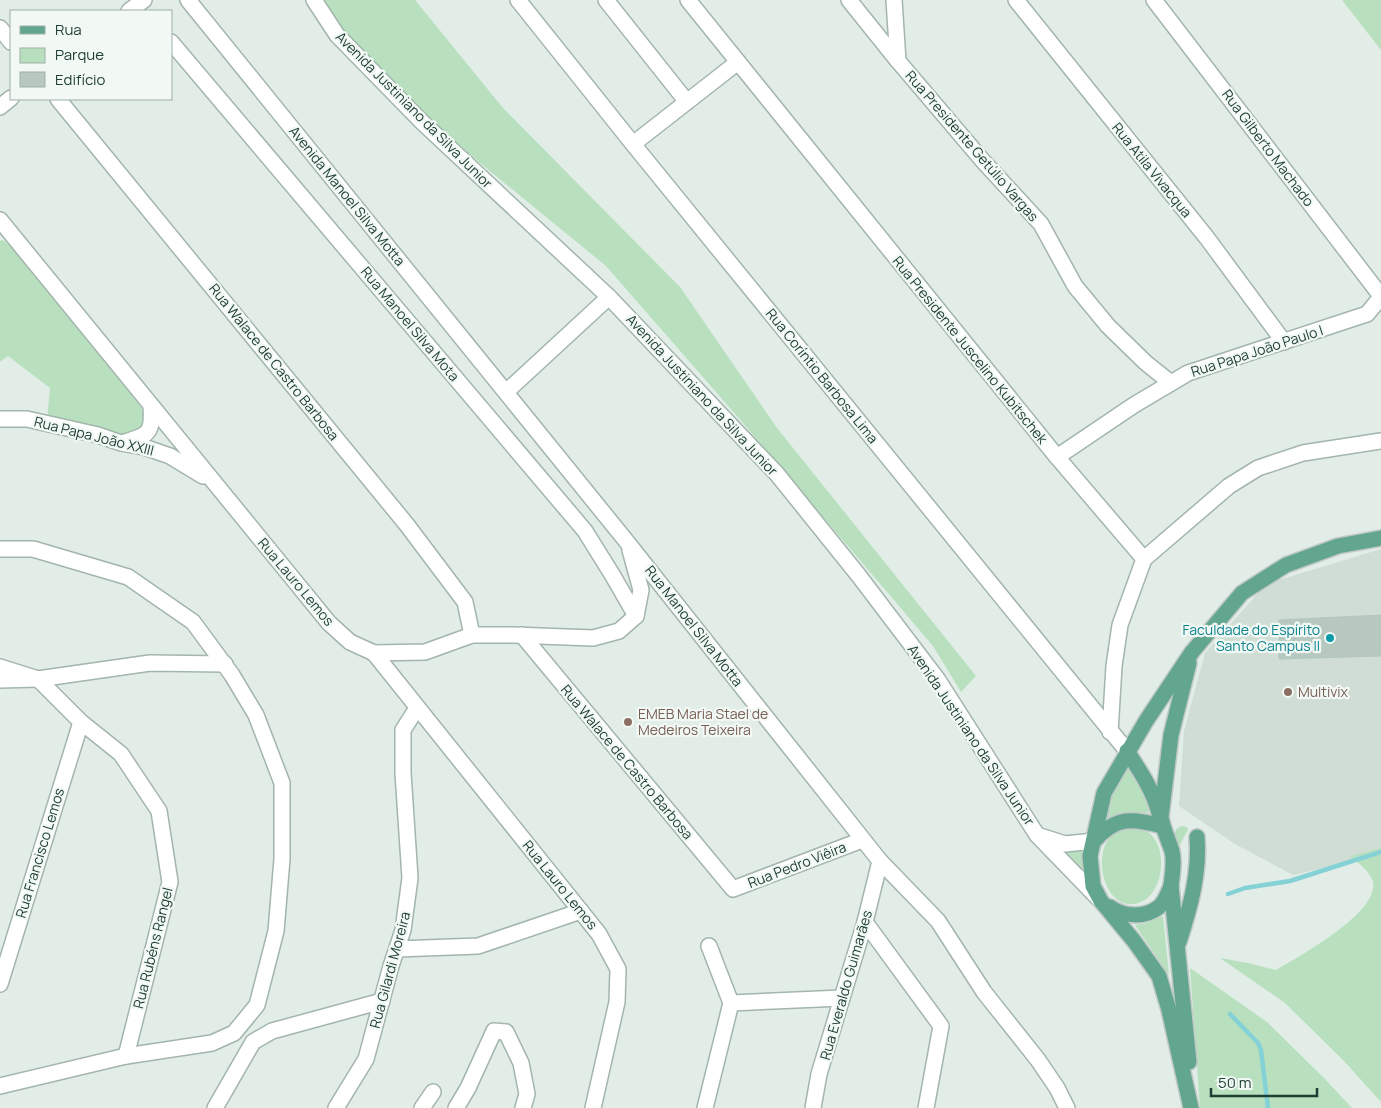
<svg xmlns="http://www.w3.org/2000/svg" width="1381" height="1108" viewBox="0 0 1381 1108" font-family="Manrope,sans-serif">
  <rect width="100%" height="100%" fill="#e1ede6"/>
  <!-- built -->
  <path fill="#cfddd5" d="M1381,549v306l-88,20 -58,-31 -56,-38 5,-75 21,-78 61,-69z"/>
  <!-- green -->
  <g fill="#b8e0bf">
    <path d="M317,0h98l88,108 177,179 97,141 199,248 -15,16 -28,-46 -190,-223 -137,-157 -170,-139 -94,-96z"/>
    <path d="M1342,0h39v50z"/>
    <path d="M3,240l17,14h4l117,153 3,10 -2,15 -20,4 -75,-15 3,-33 -42,-32 -8,6v-121z"/>
    <path d="M1126,766l13,20 12,26 -47,6 8,-25z"/>
    <path d="M1182,826l5,1 1,3 -9,16 -5,-6c0,-7 1,-12 8,-14z"/>
    <path d="M1131,829c4,0 11,0 15,2 25,14 18,71 -13,73 -29,3 -40,-49 -23,-66 6,-6 13,-8 21,-9z"/>
    <path d="M1381,848v254l-37,-41 -59,-58 -65,-45 28,5 28,7c23,-14 103,-57 97,-88 -2,-10 -16,-20 -23,-26z"/>
    <path d="M1062,849h21l-1,14 1,10z"/>
    <path d="M1163,916l6,59 -34,-50 11,-2z"/>
    <path d="M1190,968l77,54 58,57 27,29h-152z"/>
  </g>
  <g fill="none" stroke-linecap="round" stroke-linejoin="round">
    <!-- stream -->
    <g stroke="#84d1d6" stroke-width="4.5">
      <path d="M1228,894l17,-6 45,-7 91,-29"/>
      <path d="M1230,1014l28,29 3,7 7,58"/>
    </g>
  </g>
  <!-- building -->
  <path fill="#b6c8bf" stroke="#b3c7bd" d="M1381,615v41l-102,3v-39z"/>
  <g fill="none" stroke-linecap="round" stroke-linejoin="round">
    <defs>
      <g id="minor">
        <path d="M188,0l439,542 253,319 58,60 46,71 54,68 19,28 10,20"/>
        <path d="M314,0l23,35 85,87 187,175 168,177 82,102 79,104 99,155 61,63"/>
        <path d="M518,0l115,144 494,607"/>
        <path d="M606,0l81,102"/>
        <path d="M688,0l369,457 87,102 -24,66 -6,41 -4,66"/>
        <path d="M849,0l49,61 85,100 58,63 34,62 33,40 38,37 25,20"/>
        <path d="M894,0l4,61"/>
        <path d="M1016,0l191,238 77,104"/>
        <path d="M1154,0l227,296"/>
        <path d="M129,11l15,-11"/>
        <path d="M0,28l11,14"/>
        <path d="M171,42l414,489 28,45 23,40"/>
        <path d="M58,99l349,426 58,77 7,33"/>
        <path d="M0,107l11,-9"/>
        <path d="M633,144l105,-82"/>
        <path d="M0,220l329,403 21,19 24,11 225,281 19,35 -1,33 -24,106"/>
        <path d="M506,392l103,-95"/>
        <path d="M0,419h27l71,16 23,8 23,4 26,9 33,20"/>
        <path d="M125,442c24,-7 28,-9 26,-36"/>
        <path d="M1057,457l77,-52 54,-32 179,-59 14,-17"/>
        <path d="M0,549h33l95,28 65,45 39,53 24,40 26,68v76l-6,72 -19,74 -23,28 -22,10 -86,13 -126,30"/>
        <path d="M1144,559l85,-73 29,-18 45,-15 78,-12"/>
        <path d="M522,635l211,254 129,-49"/>
        <path d="M374,653l51,-1 47,-17h41l80,3 26,-7 17,-15 5,-26 -11,-40"/>
        <path d="M0,667l38,12 43,43 40,32 38,57 11,71 -44,174"/>
        <path d="M0,680l38,-1 112,-16 75,1"/>
        <path d="M1040,836l25,8 29,-3"/>
        <path d="M865,922l76,104 -15,82"/>
        <path d="M397,949l81,-3 103,-35"/>
        <path d="M0,984l81,-262"/>
        <path d="M731,1003l111,-5"/>
        <path d="M215,1108l38,-66 19,-11 110,-30"/>
        <path d="M336,1108l30,-49 25,-93 12,-36 7,-52 -7,-105v-43l14,-22"/>
        <path d="M422,1108l11,-16"/>
        <path d="M456,1108l12,-20 26,-57 12,1 15,31 6,31 -4,14"/>
        <path d="M705,1108l26,-105 -22,-57"/>
        <path d="M813,1108l6,-34 46,-152 15,-61"/>
      </g>
      <g id="major">
        <path d="M1189,663l-18,72 -10,82c2,12 7,22 11,34 3,12 0,24 -1,35l18,176"/>
        <path d="M1127,751c13,20 26,39 32,62"/>
        <path d="M1094,841c22,-25 38,-23 68,-15"/>
        <path d="M1110,907c14,10 35,11 49,0 6,-5 9,-14 12,-21"/>
        <path d="M1179,942c11,-34 21,-69 18,-105"/>
        <path d="M1191,1108l-22,-98 -10,-34 -25,-35 -33,-40 -8,-15 -3,-30 14,-63 42,-72 46,-69 50,-59 44,-28 52,-19 43,-8"/>
      </g>
    </defs>
    <!-- minor casing -->
    <use href="#minor" stroke="#a3b5ad" stroke-width="18"/>
    <!-- major casing -->
    <use href="#major" stroke="#c1c9c6" stroke-width="18"/>
    <!-- minor -->
    <use href="#minor" stroke="#fff" stroke-width="15"/>
    <!-- major -->
    <use href="#major" stroke="#62a68f" stroke-width="15"/>
  </g>
  <!-- markers -->
  <circle fill="#0f9aa8" stroke="#f2f9f5" stroke-width="2" cx="1330" cy="638" r="5"/>
  <g fill="#8d6e63" stroke="#f2f9f5" stroke-width="2">
    <circle cx="1288" cy="692" r="5"/>
    <circle cx="628" cy="722" r="5"/>
  </g>
  <g text-anchor="middle" stroke-width="4.5" stroke-linejoin="round" paint-order="stroke">
    <!-- street labels -->
    <g font-size="14" fill="#203f34" stroke="#f2f9f5">
      <text transform="translate(414 110) rotate(45)" y="5">Avenida Justiniano da Silva Junior</text>
      <text transform="translate(972 146) rotate(49)" y="5">Rua Presidente Getúlio Vargas</text>
      <text transform="translate(1268 148) rotate(53)" y="5">Rua Gilberto Machado</text>
      <text transform="translate(1152 170) rotate(51)" y="5">Rua Atila Vivacqua</text>
      <text transform="translate(347 196) rotate(51)" y="5">Avenida Manoel Silva Motta</text>
      <text transform="translate(410 324) rotate(50)" y="5">Rua Manoel Silva Mota</text>
      <text transform="translate(970 350) rotate(51)" y="5">Rua Presidente Juscelino Kubitschek</text>
      <text transform="translate(1257 351) rotate(-18)" y="5">Rua Papa João Paulo I</text>
      <text transform="translate(274 362) rotate(51)" y="5">Rua Walace de Castro Barbosa</text>
      <text transform="translate(822 376) rotate(51)" y="5">Rua Coríntio Barbosa Lima</text>
      <text transform="translate(702 395) rotate(47)" y="5">Avenida Justiniano da Silva Junior</text>
      <text transform="translate(94 436) rotate(14)" y="5">Rua Papa João XXIII</text>
      <text transform="translate(296 582) rotate(50)" y="5">Rua Lauro Lemos</text>
      <text transform="translate(694 626) rotate(52)" y="5">Rua Manoel Silva Motta</text>
      <text transform="translate(971 735) rotate(56)" y="5">Avenida Justiniano da Silva Junior</text>
      <text transform="translate(627 762) rotate(50)" y="5">Rua Walace de Castro Barbosa</text>
      <text transform="translate(40 853) rotate(-73)" y="5">Rua Francisco Lemos</text>
      <text transform="translate(797 865) rotate(-21)" y="5">Rua Pedro Viêira</text>
      <text transform="translate(560 885) rotate(51)" y="5">Rua Lauro Lemos</text>
      <text transform="translate(153 948) rotate(-76)" y="5">Rua Rubéns Rangel</text>
      <text transform="translate(390 970) rotate(-75)" y="5">Rua Gilardi Moreira</text>
      <text transform="translate(846 985) rotate(-74)" y="5">Rua Everaldo Guimarães</text>
    </g>
    <!-- culture labels -->
    <g font-size="14" fill="#0d838f" stroke="#f2f9f5" text-anchor="end">
      <text x="1320" y="635">Faculdade do Espírito<tspan x="1320" dy="16">Santo Campus II</tspan></text>
    </g>
    <!-- education labels -->
    <g font-size="14" fill="#785e54" stroke="#f2f9f5" text-anchor="start">
      <text x="1298" y="697">Multivix</text>
      <text x="638" y="719">EMEB Maria Stael de<tspan x="638" dy="16">Medeiros Teixeira</tspan></text>
    </g>
  </g>
  <!-- legend -->
  <rect x="10" y="10" width="162" height="90" fill="#f2f9f5" stroke="#9eafa8"/>
  <rect x="20" y="26" width="25" height="8" fill="#62a68f" stroke="#9eafa8"/>
  <text x="55" y="35" font-size="15" fill="#203f34">Rua</text>
  <rect x="20" y="48" width="25" height="15" fill="#b8e0bf" stroke="#9eafa8"/>
  <text x="55" y="60" font-size="15" fill="#203f34">Parque</text>
  <rect x="20" y="72" width="25" height="15" fill="#b6c8bf" stroke="#9eafa8"/>
  <text x="55" y="85" font-size="15" fill="#203f34">Edifício</text>
  <!-- scale -->
  <path d="M1211 1088v8h106v-8" fill="none" stroke="#203f34" stroke-width="2.5"/>
  <text x="1218" y="1088" font-size="15" fill="#203f34" stroke="#f2f9f5" stroke-width="4" paint-order="stroke">50 m</text>
</svg>
